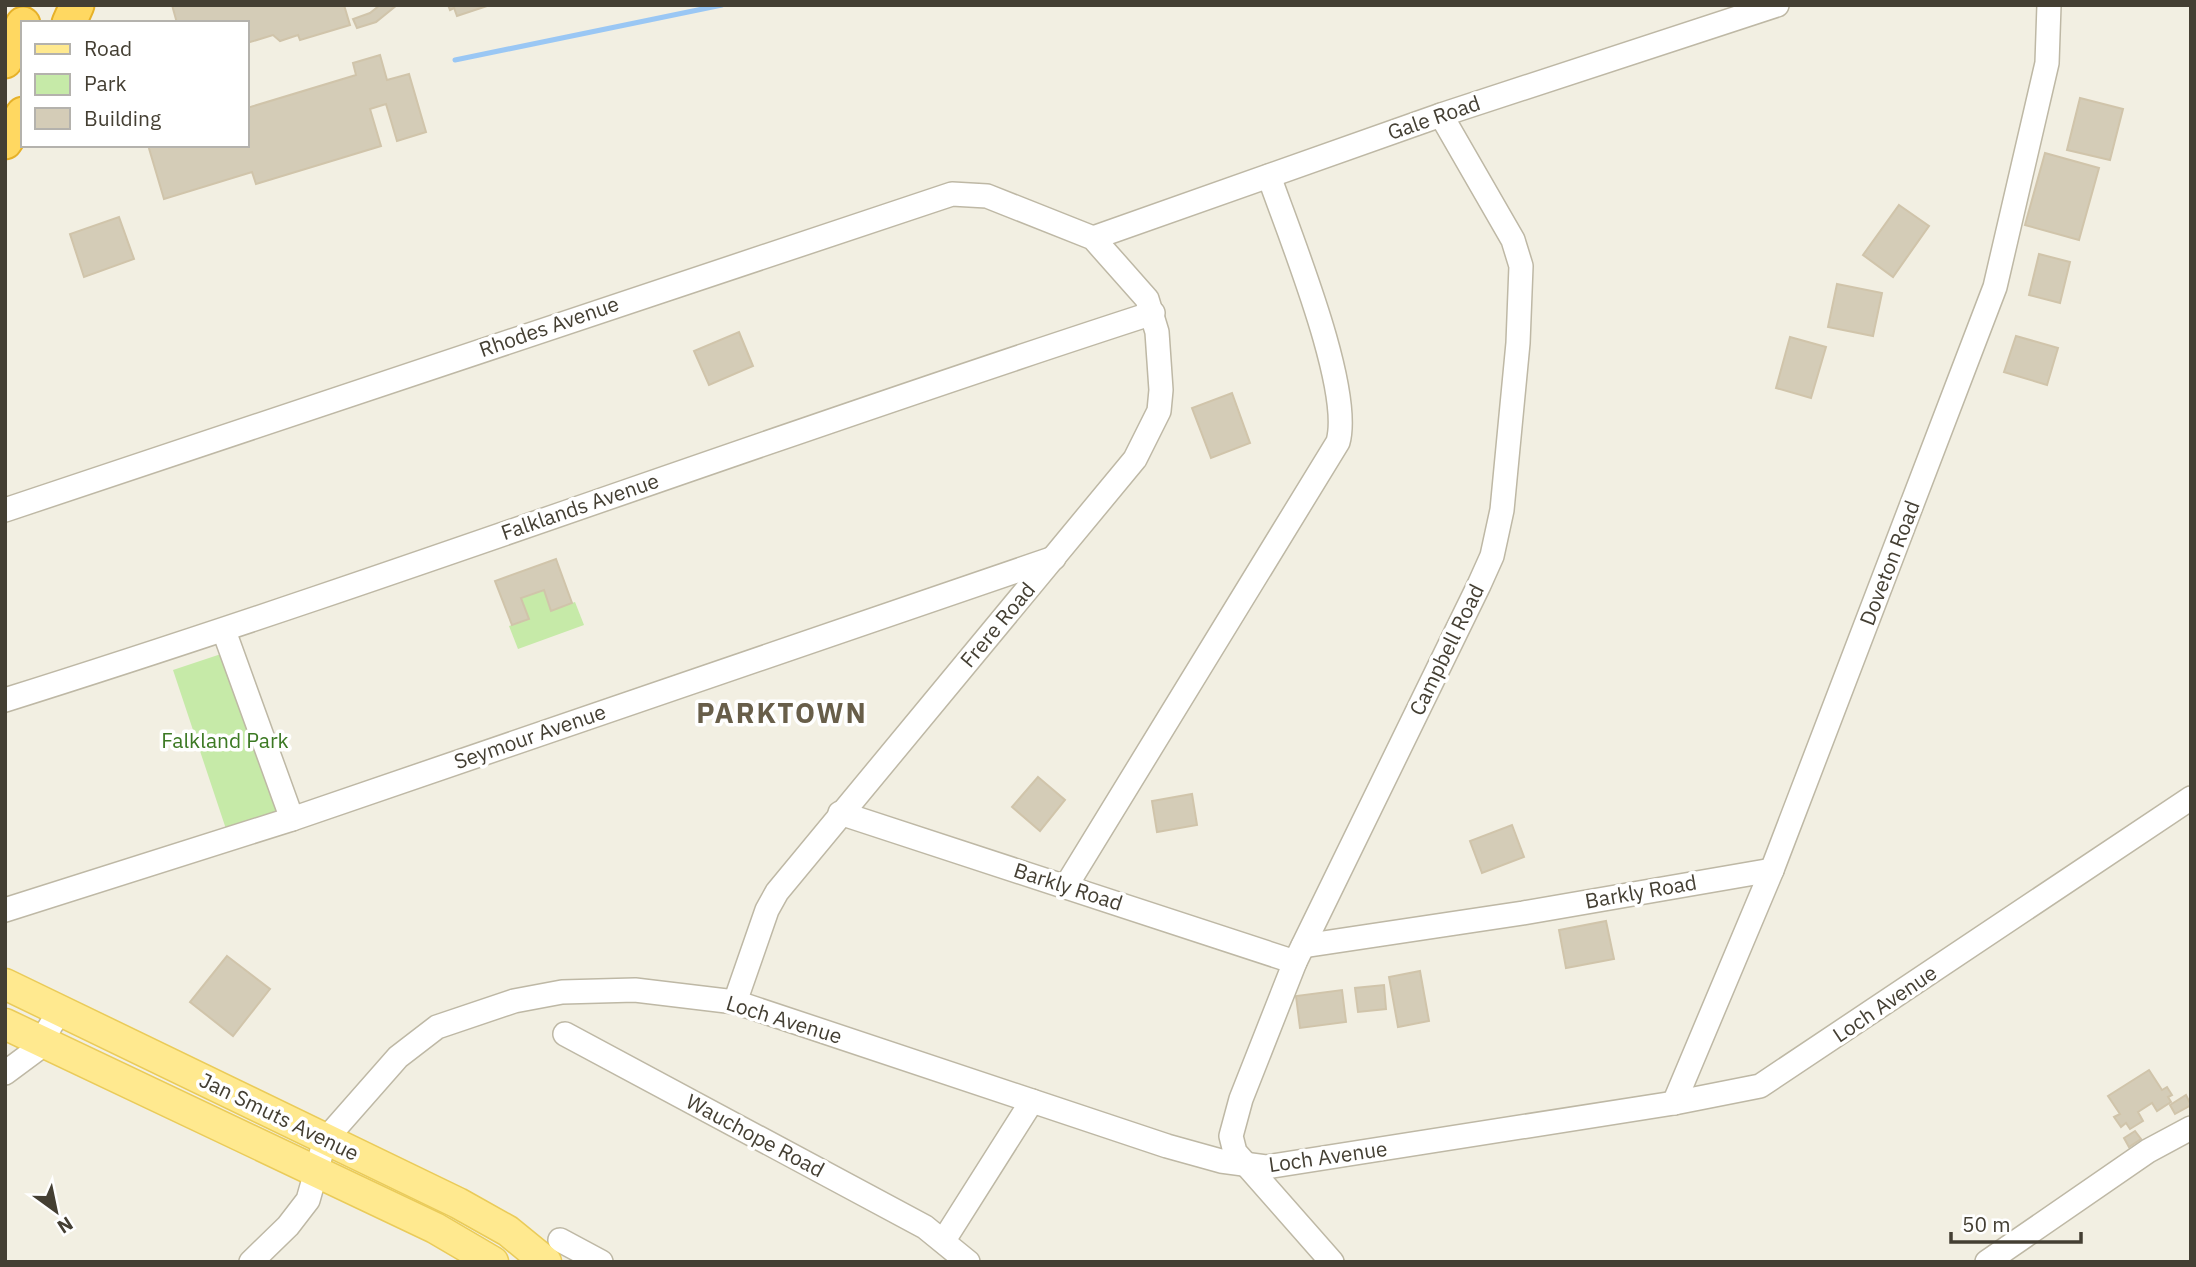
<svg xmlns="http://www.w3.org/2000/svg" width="2196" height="1267" viewBox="0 0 2196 1267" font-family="'IBM Plex Sans',sans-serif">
  <rect width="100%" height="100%" fill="#f2efe2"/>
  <!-- green -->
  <g fill="#c6eaa8">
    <path d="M544,590l8,20 23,-8 9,23 -66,24 -9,-23 20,-7 -8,-21z"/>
    <path d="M224,653l53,158 -51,18 -53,-159z"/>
  </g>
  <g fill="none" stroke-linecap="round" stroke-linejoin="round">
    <!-- stream -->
    <path stroke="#9ac7f4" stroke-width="5" d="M455,60l267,-55"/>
  </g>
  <!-- building -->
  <g fill="#d4ccb7" stroke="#d0c4aa" stroke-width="2">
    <path d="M172,5h172l6,20 -50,15 -2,-5 -18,6 -7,-6 -26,8v-20h-70z"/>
    <path d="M380,5h17l-21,17 -19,6 -4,-9 17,-6z"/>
    <path d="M448,5h42l-33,11 -3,-8 -4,2z"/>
    <path d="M380,55l7,25 22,-6 17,58 -29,9 -11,-37 -16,5 11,37 -125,38 -4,-12 -88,27 -16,-54h99v-37l109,-33 -3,-12z"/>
    <path d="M2080,98l43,11 -13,51 -43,-10z"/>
    <path d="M2045,153l54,15 -20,72 -54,-15z"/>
    <path d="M1899,205l30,21 -36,51 -30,-22z"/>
    <path d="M119,217l15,42 -50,18 -14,-43z"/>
    <path d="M2039,254l31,8 -10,41 -31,-8z"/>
    <path d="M1837,284l45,9 -9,43 -45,-9z"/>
    <path d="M739,332l14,34 -44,19 -15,-34z"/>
    <path d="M2016,336l42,12 -11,37 -43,-13z"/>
    <path d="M1790,337l36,10 -15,51 -35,-10z"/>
    <path d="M1232,393l18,50 -39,15 -19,-50z"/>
    <path d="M556,559l16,44 -21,8 -7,-21 -23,8 8,21 -17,6 -17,-44z"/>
    <path d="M1038,777l27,23 -25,31 -28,-24z"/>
    <path d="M1192,794l5,31 -40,7 -5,-31z"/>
    <path d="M1512,825l12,32 -42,16 -12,-32z"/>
    <path d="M1606,921l8,38 -48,9 -7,-38z"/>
    <path d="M227,956l43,33 -37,47 -43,-34z"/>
    <path d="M1420,971l9,50 -31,6 -9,-50z"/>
    <path d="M1384,985l2,24 -28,3 -3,-24z"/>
    <path d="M1342,990l4,32 -46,6 -4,-32z"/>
    <path d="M2149,1070l13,20 5,-3 5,8 -4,2 3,5 -14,9 -5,-8 -14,9 5,9 -13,8 -4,-6 -5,4 -7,-10 6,-3 -12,-18z"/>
    <path d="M2186,1095l5,10 -16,9 -5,-9z"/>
    <path d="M2135,1131l6,8 -12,8 -5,-9z"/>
  </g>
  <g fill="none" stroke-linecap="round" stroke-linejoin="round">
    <defs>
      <g id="minor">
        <path d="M1093,238l348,-123 336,-110"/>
        <path d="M5,510l947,-316 35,2 106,42 54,61 10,33 4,58 -2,21 -24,48 -358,433 -10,18 -32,92"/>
        <path d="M224,631l68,188"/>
        <path d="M5,700c386,-121 764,-263 1148,-387"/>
        <path d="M840,813l455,149"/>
        <path d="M1066,886l272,-444c15,-54 -49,-208 -69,-266"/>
        <path d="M5,910l287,-91 762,-261"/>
        <path d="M1303,946l220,-33 249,-43"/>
        <path d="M565,1034l360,193 43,35"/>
        <path d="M5,1073l31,-23 24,-40"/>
        <path d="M1674,1103l98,-233 223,-583 52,-224 2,-58"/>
        <path d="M560,1240l41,22"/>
        <path d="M944,1240l88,-139"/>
        <path d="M251,1262l37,-36 20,-26 17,-60 73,-83 39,-30 77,-26 48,-9 73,-2 100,12 432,144 54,15 45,6 408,-64 86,-17 431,-288"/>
        <path d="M1332,1262l-97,-110 -4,-16 10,-37 54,-137 184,-377 13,-29 10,-46 16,-167 3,-77 -8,-26 -72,-125"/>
        <path d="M1987,1262l161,-111 43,-23"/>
      </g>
      <g id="major">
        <path d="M5,984l453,219 50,28 38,31"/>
        <path d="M5,1024l430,204 58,34"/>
      </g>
      <g id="highway">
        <path d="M69,23l8,-18"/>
        <path d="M5,61l18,-37"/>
        <path d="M5,142l18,-28"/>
      </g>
    </defs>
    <!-- minor casing -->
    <use href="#minor" stroke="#beb8a5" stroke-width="26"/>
    <!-- major casing -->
    <use href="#major" stroke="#eacb59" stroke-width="33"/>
    <!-- highway casing -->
    <use href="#highway" stroke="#e6b129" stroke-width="37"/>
    <!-- minor -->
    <use href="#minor" stroke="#fff" stroke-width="23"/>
    <!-- major -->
    <use href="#major" stroke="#ffe98f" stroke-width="30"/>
    <!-- highway -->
    <use href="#highway" stroke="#ffd861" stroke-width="33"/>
  </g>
  <g text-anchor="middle" stroke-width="7" stroke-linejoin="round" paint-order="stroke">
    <!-- street labels -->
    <g font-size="21" fill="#443f33" stroke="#fff">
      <text transform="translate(1434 118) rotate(-19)" y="7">Gale Road</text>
      <text transform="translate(549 327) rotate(-19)" y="7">Rhodes Avenue</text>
      <text transform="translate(580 507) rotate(-19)" y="7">Falklands Avenue</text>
      <text transform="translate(1890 563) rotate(-69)" y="7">Doveton Road</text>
      <text transform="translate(998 625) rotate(-50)" y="7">Frere Road</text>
      <text transform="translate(1447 650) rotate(-64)" y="7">Campbell Road</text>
      <text transform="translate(530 737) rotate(-19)" y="7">Seymour Avenue</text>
      <text transform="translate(1068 887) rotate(18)" y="7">Barkly Road</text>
      <text transform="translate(1641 892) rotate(-10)" y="7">Barkly Road</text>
      <text transform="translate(1885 1004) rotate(-34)" y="7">Loch Avenue</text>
      <text transform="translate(784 1020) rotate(17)" y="7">Loch Avenue</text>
      <text transform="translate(279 1117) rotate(26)" y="7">Jan Smuts Avenue</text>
      <text transform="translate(755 1136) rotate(28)" y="7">Wauchope Road</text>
      <text transform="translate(1328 1157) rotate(-8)" y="7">Loch Avenue</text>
    </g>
    <!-- park labels -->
    <g font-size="21" fill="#3c7923" stroke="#fff">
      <text x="225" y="748">Falkland Park</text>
    </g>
    <!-- district labels -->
    <g font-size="28" font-weight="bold" letter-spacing="2" fill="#685e49" stroke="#fff">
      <text x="782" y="723">PARKTOWN</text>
    </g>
  </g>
  <!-- border -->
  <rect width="2196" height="1267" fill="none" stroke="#443f33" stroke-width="14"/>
  <!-- legend -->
  <rect x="21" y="21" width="228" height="126" fill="#ffffff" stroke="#b4b2ad" stroke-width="2"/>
  <rect x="35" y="44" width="35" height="10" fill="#ffe98f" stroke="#b4b2ad" stroke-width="2"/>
  <text x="84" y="56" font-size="21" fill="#443f33">Road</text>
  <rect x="35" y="74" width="35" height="21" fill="#c6eaa8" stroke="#b4b2ad" stroke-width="2"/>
  <text x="84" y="91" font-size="21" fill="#443f33">Park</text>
  <rect x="35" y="108" width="35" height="21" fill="#d4ccb7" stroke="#b4b2ad" stroke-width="2"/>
  <text x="84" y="126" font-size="21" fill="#443f33">Building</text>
  <!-- north arrow -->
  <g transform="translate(56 1211) rotate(147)" stroke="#ffffff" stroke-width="5" paint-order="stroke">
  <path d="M0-5L12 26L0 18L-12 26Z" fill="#443f33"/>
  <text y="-10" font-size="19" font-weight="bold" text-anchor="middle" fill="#443f33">N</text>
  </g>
  <!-- scale -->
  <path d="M1951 1232v10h130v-10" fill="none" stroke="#443f33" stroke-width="3.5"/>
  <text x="1962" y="1232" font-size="21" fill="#443f33" stroke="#ffffff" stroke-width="5" paint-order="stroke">50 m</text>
</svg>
